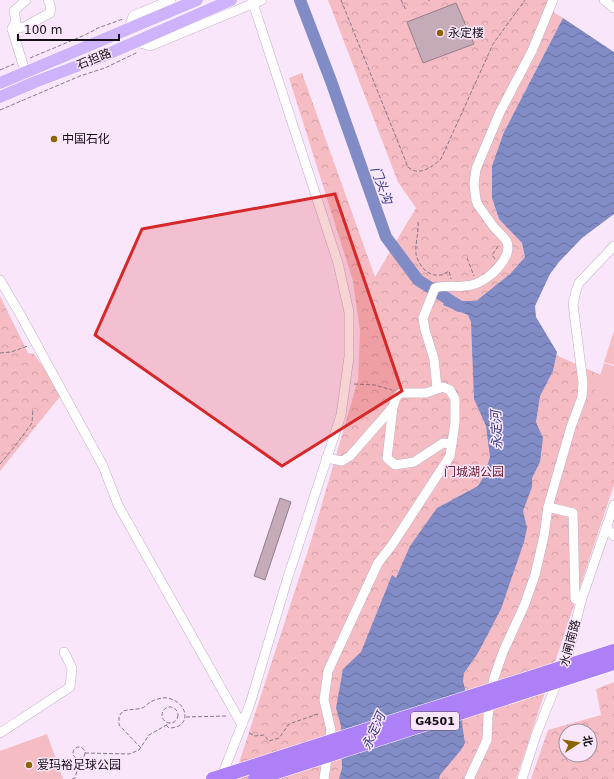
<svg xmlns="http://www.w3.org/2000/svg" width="614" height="779" viewBox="0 0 614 779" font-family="'DejaVu Sans','Noto Sans SC',sans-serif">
  <defs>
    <pattern id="forest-crowns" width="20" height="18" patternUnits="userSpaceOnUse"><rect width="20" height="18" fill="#f6bcc3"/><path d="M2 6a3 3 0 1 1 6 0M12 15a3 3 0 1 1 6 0" fill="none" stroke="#d2a0a7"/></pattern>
    <pattern id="water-waves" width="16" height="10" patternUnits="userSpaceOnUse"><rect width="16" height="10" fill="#818cc7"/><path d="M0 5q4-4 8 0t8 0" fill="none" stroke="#6871a0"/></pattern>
  </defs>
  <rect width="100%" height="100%" fill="#f9e6fb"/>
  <!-- forest -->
  <g fill="url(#forest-crowns)" fill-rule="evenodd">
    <path d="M328,0h225l-3,10 13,8 -59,114 -12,66 7,21 23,24 3,14 -15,17 -34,27h-14l-12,-6 30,26 134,60v104l-98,294h-284l7,-16 73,-225 46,-158 2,-49 -7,-50 -64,-203 13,-5 73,204 41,-69 -18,-26z"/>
    <path d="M0,296l28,57 6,1 28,40 -62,77z"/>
    <path d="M614,682v97h-83l17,-49 53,-15 -5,-26zM566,731h24v24h-24z"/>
  </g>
  <!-- garden -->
  <g fill="#f6bcc3">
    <path d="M614,331v34l-10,-3z"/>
    <path d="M604,363l10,3v29l-2,6 -18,-6z"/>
    <path d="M47,734l16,45h-63v-28z"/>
  </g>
  <!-- water -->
  <path fill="url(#water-waves)" d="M563,18l51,34v162l-32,24 -23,24 -9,12 -15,32 1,11 21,35 -4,19 -13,25 -4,26 7,16 -3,24 -8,16v9l-9,24 4,17 -3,14 -23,67 -23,44 -14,20 -1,8 2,8 -3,35 3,19 -4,7 -21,25 -1,4h-100l3,-11 -1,-42 -5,-18 7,-39 18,-17 31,-77 4,3 14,-32 27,-38 41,-22 6,-10 6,-19 -4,-31 -12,-27 -3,-77 -3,-7 -25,-10 2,-7 3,-4 14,7h14l34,-27 15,-17 -3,-14 -23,-24 -7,-21v-32l12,-34z"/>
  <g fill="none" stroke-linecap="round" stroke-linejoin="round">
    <!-- river -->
    <path stroke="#818cc7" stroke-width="12" d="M300,0l31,81 55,156 32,43 41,26"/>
  </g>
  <!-- building -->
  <g fill="#c5abb8" stroke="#967e8a">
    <path d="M456,3l18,41 -51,19 -16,-41z"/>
    <path d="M280,498l11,4 -26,78 -11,-4z"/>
  </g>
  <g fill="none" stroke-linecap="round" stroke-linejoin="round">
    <defs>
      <g id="minor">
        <path d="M26,0l-12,11 2,10 -4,8 12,-2 26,-14c1,-5 1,-9 -2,-13"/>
        <path d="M604,0l10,8"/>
        <path d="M129,28l4,-12 38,-16"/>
        <path d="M12,29l13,42"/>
        <path d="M137,42l13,4 112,-46"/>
        <path d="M0,280l20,34 83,152 15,39 124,220"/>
        <path d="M437,388l-3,-29 -9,-29 -2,-12 12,-30c13,-4 26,1 40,-4 14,-4 40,-28 31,-44l-13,-14 -15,-21 -2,-5 -2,-16 2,-15 24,-57 32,-61 21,-51"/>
        <path d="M393,407l-6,51 8,7 19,-3 29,-19 9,1"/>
        <path d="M548,507l25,6 2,86 6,2"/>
        <path d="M606,527l8,9"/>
        <path d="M0,733l70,-46 2,-19 -8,-16"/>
        <path d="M221,778l29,-74 37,-124 54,-165 8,-58v-45l-11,-49 -86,-263"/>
        <path d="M324,779l7,-49 -7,-30 4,-29 50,-108 14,-18 58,-89 5,-33v-24l-5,-9 -7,-3 -17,6h-26l-4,5 -3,9 -43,49 -8,5 -16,-3"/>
        <path d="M469,779l18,-39 1,-24 6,-38 9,-26 21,-46 11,-31 9,-39 4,-29 23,-80 11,-30 1,-14 -10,-79 3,-13 3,-8 35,-37"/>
        <path d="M522,779l14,-44 32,-80 13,-54 33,-96"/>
      </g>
      <g id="major">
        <path d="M0,83l197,-83"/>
        <path d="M0,97l35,-15 66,-25 130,-57"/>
      </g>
    </defs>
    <!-- minor casing -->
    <use href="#minor" stroke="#c1afc3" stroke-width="10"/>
    <!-- major casing -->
    <use href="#major" stroke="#fff" stroke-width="13"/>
    <!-- path -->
    <g stroke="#857886" stroke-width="1" stroke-dasharray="4 2" stroke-linecap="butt">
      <path d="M341,0l67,167c11,10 24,0 33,-8l52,-115 32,-44"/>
      <path d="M401,0l5,10"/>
      <path d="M429,0v1"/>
      <path d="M30,58l55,-23 13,-7 25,-9"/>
      <path d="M0,70l14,-6"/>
      <path d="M0,110l80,-34 25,-8 33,-16"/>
      <path d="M418,222c1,10 -3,21 -2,32 2,11 12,23 24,21 3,0 6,-2 9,-4l2,8"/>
      <path d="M467,258l7,18"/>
      <path d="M495,259l-3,-4 7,-10"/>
      <path d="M0,353l11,-1 17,-6"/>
      <path d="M354,384l21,1 17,5"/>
      <path d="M0,464l15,-18 17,-23 1,-14"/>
      <circle cx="170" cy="715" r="8"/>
      <path d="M186,717l41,-1"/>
      <path d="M249,733l6,3 9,-1 5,6 10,-3 10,-14 29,-10"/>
      <circle cx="79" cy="753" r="6"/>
      <path d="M141,748l-22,-23v-9l4,-5c6,-2 12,-1 19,-3 3,-1 4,-3 7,-5 4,-3 13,-6 18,-5 21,3 26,30 2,30l-3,-3"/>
      <path d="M85,753l44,1 10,-4 10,-15 21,-12"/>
      <path d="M72,779l3,-1 5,-18"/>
    </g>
    <!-- minor -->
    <use href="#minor" stroke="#fff" stroke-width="9"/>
    <!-- major -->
    <use href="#major" stroke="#ceb3fb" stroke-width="12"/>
    <defs>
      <g id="highway-bridge">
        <path d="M213,779l401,-128"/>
        <path d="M255,779l359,-116"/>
      </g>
    </defs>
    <!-- highway-bridge casing -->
    <use href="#highway-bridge" stroke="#fff" stroke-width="15" stroke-linecap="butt"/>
    <!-- highway-bridge -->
    <use href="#highway-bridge" stroke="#ae80f8" stroke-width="14"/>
  </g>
  <!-- marked area -->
  <path fill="#d62828" fill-opacity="0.2" stroke="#d62828" stroke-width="3" stroke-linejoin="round" d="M335,194l67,197 -120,75 -187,-131 47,-106z"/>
  <!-- markers -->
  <g fill="#8b6504" stroke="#f9e6fb" stroke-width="1.5">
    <circle cx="440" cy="33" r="4"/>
    <circle cx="54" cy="139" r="4"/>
    <circle cx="29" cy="765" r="4"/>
  </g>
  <g text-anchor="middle" stroke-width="3" stroke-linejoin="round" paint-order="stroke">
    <!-- shield labels -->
    <rect fill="#f9e6fb" stroke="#594f5a" stroke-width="1" x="411" y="712" width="48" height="18" rx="3"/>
    <g font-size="11" font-weight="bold" fill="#150e15">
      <text x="435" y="725">G4501</text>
    </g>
    <!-- poi labels -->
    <g font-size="12" fill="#150e15" stroke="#f9e6fb" text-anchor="start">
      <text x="448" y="37">永定楼</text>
      <text x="62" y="143">中国石化</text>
      <text x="37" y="769">爱玛裕足球公园</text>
    </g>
    <!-- street labels -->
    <g font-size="12" fill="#150e15" stroke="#f9e6fb">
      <text transform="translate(94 59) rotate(-22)" y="4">石担路</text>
      <text transform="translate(570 643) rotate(-75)" y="4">水闸南路</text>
    </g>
    <!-- park labels -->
    <g font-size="12" fill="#6a152b" stroke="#f9e6fb">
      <text x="474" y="476">门城湖公园</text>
    </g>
    <!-- water labels -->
    <g font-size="13" font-style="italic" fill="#373d84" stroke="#f9e6fb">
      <text transform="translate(382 185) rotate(70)" y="5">门头沟</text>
      <text transform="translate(496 430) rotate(-92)" y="5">永定河</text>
      <text transform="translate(373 731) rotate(-66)" y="5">永定河</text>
    </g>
  </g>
  <!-- north arrow -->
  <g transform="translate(578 743) rotate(78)"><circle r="19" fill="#f9e6fb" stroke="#9e909f"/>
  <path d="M0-3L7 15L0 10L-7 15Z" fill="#8b6504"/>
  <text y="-6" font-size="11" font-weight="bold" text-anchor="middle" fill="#150e15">北</text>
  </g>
  <!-- scale -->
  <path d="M18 34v6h101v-6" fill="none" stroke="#150e15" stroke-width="2"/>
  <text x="24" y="34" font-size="12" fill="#150e15" stroke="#f9e6fb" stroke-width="3" paint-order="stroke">100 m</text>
</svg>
